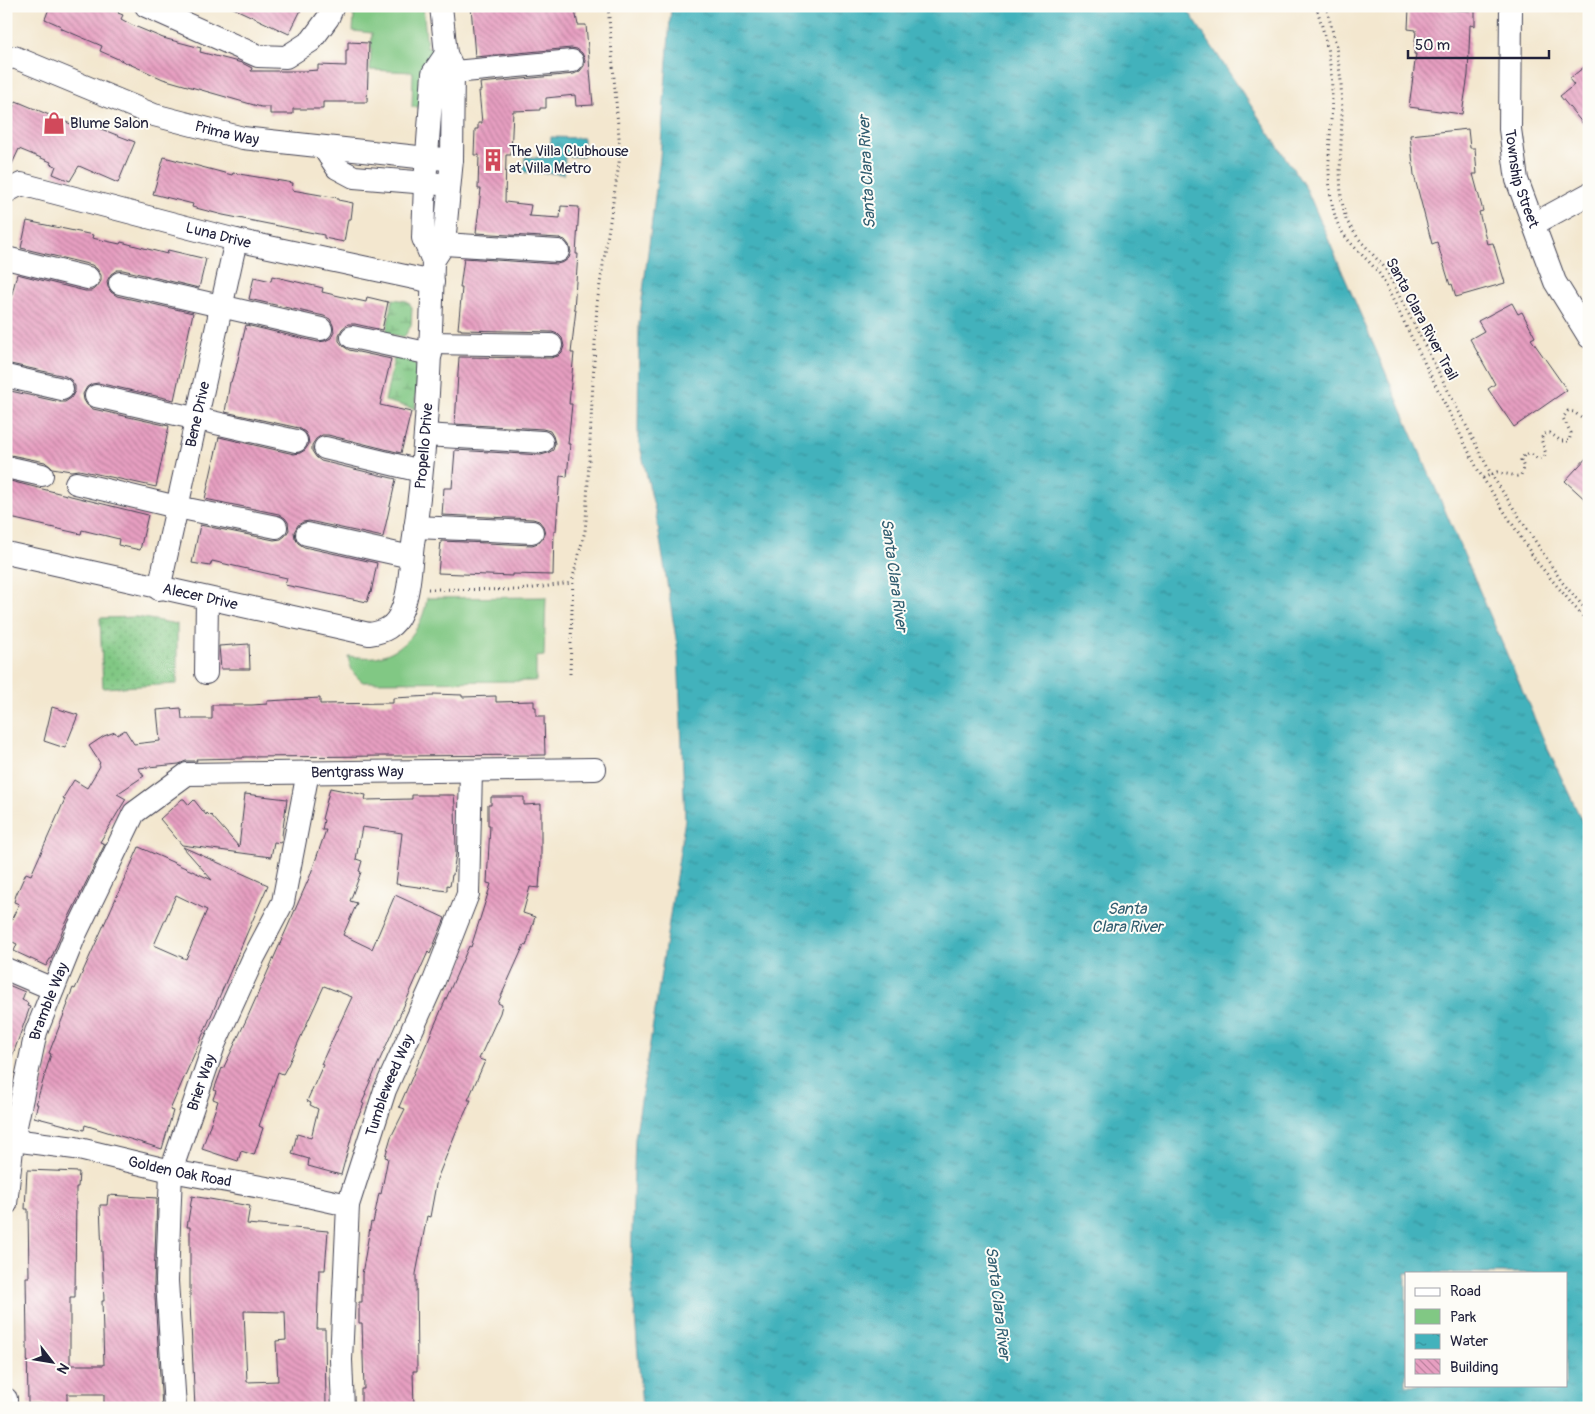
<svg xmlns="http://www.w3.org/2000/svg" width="1595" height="1414" viewBox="0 0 1595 1414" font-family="Pangolin,sans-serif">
  <defs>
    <pattern id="grass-dots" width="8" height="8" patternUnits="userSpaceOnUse" patternTransform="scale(1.25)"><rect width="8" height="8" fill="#81c884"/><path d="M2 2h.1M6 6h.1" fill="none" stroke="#69a26d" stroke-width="1.8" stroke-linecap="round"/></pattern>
    <pattern id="wetland-marsh" width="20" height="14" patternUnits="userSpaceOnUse" patternTransform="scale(1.25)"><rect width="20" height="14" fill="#81c884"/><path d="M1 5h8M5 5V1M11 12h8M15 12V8" fill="none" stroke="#69a26d"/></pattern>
    <pattern id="water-ripples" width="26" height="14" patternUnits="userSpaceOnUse" patternTransform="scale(1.25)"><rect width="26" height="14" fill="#42b2bc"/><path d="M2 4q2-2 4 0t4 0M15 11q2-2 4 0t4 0" fill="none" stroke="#37909a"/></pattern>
    <pattern id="building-back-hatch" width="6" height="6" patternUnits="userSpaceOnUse" patternTransform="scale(1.25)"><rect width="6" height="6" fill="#e79fc1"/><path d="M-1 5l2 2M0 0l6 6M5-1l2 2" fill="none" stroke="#bb819e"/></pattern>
  </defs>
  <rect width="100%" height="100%" fill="#fdfcf7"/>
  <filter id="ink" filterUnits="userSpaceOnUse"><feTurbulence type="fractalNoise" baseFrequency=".02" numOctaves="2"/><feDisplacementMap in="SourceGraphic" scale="10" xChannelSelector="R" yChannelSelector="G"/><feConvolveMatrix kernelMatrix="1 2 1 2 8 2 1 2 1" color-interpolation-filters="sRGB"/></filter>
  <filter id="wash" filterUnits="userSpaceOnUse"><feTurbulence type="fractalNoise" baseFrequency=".0096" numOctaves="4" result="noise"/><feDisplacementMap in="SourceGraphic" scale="20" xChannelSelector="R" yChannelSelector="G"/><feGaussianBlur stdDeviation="1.12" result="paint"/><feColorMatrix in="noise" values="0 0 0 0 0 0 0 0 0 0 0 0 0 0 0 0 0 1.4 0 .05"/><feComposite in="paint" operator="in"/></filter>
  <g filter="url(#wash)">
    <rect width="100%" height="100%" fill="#f3e7cf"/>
    <!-- grass -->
    <path fill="url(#grass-dots)" stroke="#527560" d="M137,617l40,7v60l-74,4 -3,-70z"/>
    <!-- wetland -->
    <g fill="url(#wetland-marsh)" stroke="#527560">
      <path d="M393,299l14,2 5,6 -1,19 -7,11 -18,-4z"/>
      <path d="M395,354c11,3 19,5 23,16l-3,39 -30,-8z"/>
    </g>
    <!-- park -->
    <g fill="#81c884" stroke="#527560">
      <path d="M354,6h69l4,42h7l-14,59h-8l1,-35 -43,-2 2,-37 -19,-2 1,-15 -3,-2z"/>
      <path d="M546,597l-2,59 -8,1v24l-173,1c-10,-7 -13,-14 -15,-26 9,1 19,2 28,1 30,-6 47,-31 51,-59z"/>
    </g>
    <!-- water -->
    <g fill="url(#water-ripples)" stroke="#326a7c" fill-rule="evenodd">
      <path d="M671,6h514l122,184 239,555 43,91v572h-947l-11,-145 4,-124 50,-320 -7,-168 -22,-136 -18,-77 1,-115 21,-166zM1406,1273h160v112h-160z"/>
      <path d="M551,137l32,1v19l-18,-1 -1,18 -40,-2 1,-15 25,1z"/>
    </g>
    <g id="blocks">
      <!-- building -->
      <g fill="url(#building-back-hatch)" fill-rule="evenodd">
        <path d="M50,6h56l13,6 -1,1 5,2 -2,4 11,6 31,13 38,10 -1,4 42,11 10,5 -1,3h54l13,-1v-5l28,1v-16h2v-8l21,1 -2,59h-44v7h-30v5h-23v-7h-9l-98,-28 -63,-28 2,-5 -42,-18 1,-2 -16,-7z"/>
        <path d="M229,6h74l-14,28z"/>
        <path d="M471,6h103l4,19h8l7,80 -17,1 -1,-11 -29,3v10h-6v2l-27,1 -2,44h-5l-1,47 26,3 -2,11 31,2 1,-12 18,1 -3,47h2l-4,55h2l-5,44h3l-5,51h3l-4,40h2l-3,33 -7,-1 -4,55h-2l-1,44 -41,-1v2l-74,-3 3,-32 91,4 6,-2 5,-4 2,-6 -2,-7 -4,-5 -6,-2 -91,-4 2,-27h8l3,-38 86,5 7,-2 5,-3 2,-7 -2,-7 -3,-5 -7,-2 -88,-5 4,-67 92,1 7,-2 4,-4 2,-6 -2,-8 -4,-4 -6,-2 -91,-2v-1h-3l4,-41h-2l4,-30 93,6 7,-2 5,-4 2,-6 -2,-7 -4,-5 -6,-2 -83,-5 5,-44h-3l1,-34h-5l1,-26h3v-6h4l-3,-32h2l-1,-8 94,-9 6,-3 4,-5 1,-6 -3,-7 -5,-4 -6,-1 -96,9z"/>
        <path d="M1409,8l66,3v15l-5,-1 -2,50 -6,39 -53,-7 7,-53h-2l2,-24 -8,-1z"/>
        <path d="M1589,63v68l-29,-35 14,-11 -5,-6z"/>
        <path d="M16,101l57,24 2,-6 60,23 -17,41 -39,-17 -9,15 -17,-7 3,-8 -6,-2 1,-2 -32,-13 -13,28v-54z"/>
        <path d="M1468,129l2,19h5l2,26h-4l10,37 -4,1 8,32 6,-1 12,40 -49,14 -4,-13 -2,1 -13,-43 -5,2 -18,-69 -4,-40z"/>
        <path d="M164,157l68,18 1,-2 60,10 -1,7 46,8v2l15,3 -2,16h-3l-4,23 -20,-4v-3l-101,-20 -31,-8 1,-3 -40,-10z"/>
        <path d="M27,221l66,14 -1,3 28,6 1,-2 46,12 1,-4 38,9 -7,29 -76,-18h-6l-6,4 -4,7 1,6 3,5 6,4 76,17 -19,87 -76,-17 -6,1 -5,3 -4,7 1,6 3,5 6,4 76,17 -13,61 -77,-17 -8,1 -19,-3 -7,-6 -39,-8v-64l54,12h5l6,-4 4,-7v-5l-4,-6 -6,-4 -59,-13v-46l11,-43 68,17h6l6,-4 4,-6v-6l-4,-6 -5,-4 -71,-17z"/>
        <path d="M272,276l51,12 -1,4 30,7 14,3 1,-5 21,5 -6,28 -27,-6h-7l-6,5 -3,6v6l4,5 6,4 42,9 -11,46 31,7 -10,41 -73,-18h-6l-6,4 -4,6v6l4,6 5,4 75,18 -13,58 -74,-16 -6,1 -5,3 -4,7 1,6 3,5 6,4 73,16 -6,30 -1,-1 -3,10 -82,-17 2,-7 -75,-17 -2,5 -18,-3 8,-38 74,15 7,-1 4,-3 4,-6 -1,-8 -3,-4 -6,-4 -74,-15 14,-62 75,17 6,-1 5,-3 4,-6 -1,-7 -3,-5 -6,-4 -74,-16 5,-30h1l3,-10h1l11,-47 72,17 7,-1 6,-3 3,-6 -1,-7 -3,-6 -6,-3 -75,-17 5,-22 17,4z"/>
        <path d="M1512,303l6,11 4,-2 13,25 -4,2 36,51 -53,37 -26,-38 7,-5 -25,-45 14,-8 -6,-10z"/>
        <path d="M1589,455v48l-24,-22z"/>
        <path d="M6,480l142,35 -8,35 -22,-5 1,-6 -37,-9 -1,4 -75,-17z"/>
        <path d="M249,644l1,25h-29l-2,-23z"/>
        <path d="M433,694l29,1v2l34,-1v6l38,-1v6h2v9h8l1,39 -302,2v1l-47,1 1,2h-11l-7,3 -41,4 6,8 -27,18 9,5 -26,43 5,2 -42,85 -12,30h-1l-4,7 -32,-15 3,-7 -11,-5v-8l13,-27 -5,-2 2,-7 10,-22 5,2 34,-76 -2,-1 11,-18 13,8 13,-22 -1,-2 1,-1 -11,-17 15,-10 11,-4 2,3 8,-5 9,14 26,-3 -3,-31 24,-2 1,11h30v-14h40l15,-1v-3l53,-3v6l73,-1v-5l40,-2z"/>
        <path d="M52,707l26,8 -13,33 -21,-7z"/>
        <path d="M330,788l36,7 -1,5 47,-1v-4h42l1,10 1,48 -3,22h-1l-2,11 -3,-1v6l-51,-7 6,-51 -40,-6 -6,32 6,2 -3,10 2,1 -11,29 7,2 -14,32 29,14 23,-54 50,23 -15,36 -2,-2 -63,141 1,1 -4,9 2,1 -9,20 -14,51 -33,-9 1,-7 -17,-5 5,-20 14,4 7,-29 -8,-4 1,-2 -4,-2 16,-36 -2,-1 31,-67 -28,-11 -36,79 -5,9 -5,-2 -19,54 4,2 -9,27 -13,-4 -3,10 -36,-12 16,-48 -5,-2 3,-8 -2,-1 8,-22 1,1 25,-53 62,-140 16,-46h-4l2,-10 -2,-1z"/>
        <path d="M245,794l42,5 -6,44 -7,-1 -3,15 -89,-12 -22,-26 22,-20h2l5,6 5,-5 12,15 1,-2 3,3 1,-1 28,32z"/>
        <path d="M491,797h33v8l17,-1v55l-2,29 -9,-1 -7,26 12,4 -9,29 -2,-1 -26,58 4,2 -2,8 -21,46 6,2 -17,39h3l-15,32 -19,47 -7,38 -3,-1 -11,58 1,97h-4l1,37h-53v-19h3l-2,-66h-3v-21h3v-28l9,-52 2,1 6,-30 2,1 7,-36 -3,-1 6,-20 14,-28 -6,-2 70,-161 2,1 20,-63 -4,-1 3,-58h-2v-20h3z"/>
        <path d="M139,847l73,33 -29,-33 85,38 -98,225 3,1 -11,38 -77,-24 -1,5 -50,-13 4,-13h-2l15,-50 -2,-1 19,-49 -1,-1 6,-15 2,1zM176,895l31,15 -21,49 -32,-14z"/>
        <path d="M6,984l19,8 -3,8 6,3 -1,3 3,1 -22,61h-2z"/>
        <path d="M27,1170l52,2 -1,15h-2l-1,110h-5v68h34l-2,-64h2l-4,-96h7l1,-10 49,3 -3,84 8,126h-58v-14h-37v10h-39l-2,-127h3l-1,-68h-3z"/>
        <path d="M192,1196l58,10 -3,18 81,7 -3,39h-6l-2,59h8l1,79h-131l-5,-104v-77h-3zM244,1311l41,1 1,28 -10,1 2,40 -31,1z"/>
      </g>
    </g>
  </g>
  <g filter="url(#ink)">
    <use href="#blocks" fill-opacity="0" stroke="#414051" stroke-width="1"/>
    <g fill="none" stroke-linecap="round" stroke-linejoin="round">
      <defs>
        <g id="minor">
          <path d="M146,6l112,50 28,1 25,-16 17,-23 5,-12"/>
          <path d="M441,6l5,48"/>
          <path id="s1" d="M1511,6l-1,123 7,51 38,102 34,55"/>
          <path d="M446,54l7,14 -1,91 -8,85 -11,17 -10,-23 2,-55 8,-110z"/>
          <path id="s2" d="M6,59l8,-2 140,58 89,23 184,20 25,1"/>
          <path d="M454,72l118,-11"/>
          <path d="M323,147l14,21 17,9 86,7"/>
          <path id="s3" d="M6,192l15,-8 215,56 197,42"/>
          <path d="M1534,224l55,-30"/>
          <path d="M444,244l114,7"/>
          <path d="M6,258l82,20"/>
          <path d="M120,283l201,46"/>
          <path d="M352,337l79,17"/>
          <path d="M431,343l120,2"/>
          <path d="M6,376l56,13"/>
          <path d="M96,396l200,45"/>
          <path d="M425,435l117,7"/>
          <path d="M325,448l96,23"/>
          <path d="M6,467l36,8"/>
          <path d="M76,483l101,24 99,20"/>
          <path d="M415,527l117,5"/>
          <path d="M307,534l104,23"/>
          <path id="s4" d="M6,553l363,81c15,-2 26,-7 32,-22 10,-22 9,-50 13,-75 13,-91 17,-184 19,-276"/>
          <path id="s5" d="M159,589l77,-349"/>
          <path d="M206,673l1,-74"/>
          <path d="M6,969l47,20"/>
          <path id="s6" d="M13,1140l62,8 96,23 118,21 59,13"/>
          <path id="s7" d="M6,1204l7,-64 23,-108 39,-97 59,-122 53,-39 408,-5"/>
          <path d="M6,1399v9"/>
          <path id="s8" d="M175,1408l-8,-127 4,-110 43,-126 39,-86 30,-57 25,-130"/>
          <path id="s9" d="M343,1408l-2,-48 7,-155 37,-115 49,-109 34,-87 3,-123"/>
        </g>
      </defs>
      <!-- minor casing -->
      <use href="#minor" stroke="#414051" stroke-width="24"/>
      <!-- path -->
      <g stroke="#414051" stroke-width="3" stroke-dasharray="1 4" stroke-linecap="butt">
        <path d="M1316,6c9,28 16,58 16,87 0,41 -9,86 4,126 8,24 31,37 45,57l98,196 57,89 53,63"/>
        <path d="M1326,6l10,39 5,36 1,36 -2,54 1,26 5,23 12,18 27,30 106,206 71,108 27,31"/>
        <path d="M1483,478l14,-6 20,4 4,-1 3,-7 -3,-8 4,-6h6l7,5 6,-2 2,-3 -5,-15 3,-5 6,-1 11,8h8l2,-8 -8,-15 5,-7 6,1 15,12"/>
        <path d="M428,589l91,1 53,-7"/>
        <path d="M570,674l3,-97 12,-46 1,-11 11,-217 22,-139 1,-15 -12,-143"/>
      </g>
      <!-- minor -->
      <use href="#minor" stroke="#fff" stroke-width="22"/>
    </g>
  </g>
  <!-- icons -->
  <defs>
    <symbol id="shop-bare" viewBox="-9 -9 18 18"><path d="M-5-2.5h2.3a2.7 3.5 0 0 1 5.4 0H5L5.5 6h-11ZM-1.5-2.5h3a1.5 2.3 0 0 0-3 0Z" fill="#d1495b" stroke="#fdfcf7" stroke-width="2.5" paint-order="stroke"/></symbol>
    <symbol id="building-bare" viewBox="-9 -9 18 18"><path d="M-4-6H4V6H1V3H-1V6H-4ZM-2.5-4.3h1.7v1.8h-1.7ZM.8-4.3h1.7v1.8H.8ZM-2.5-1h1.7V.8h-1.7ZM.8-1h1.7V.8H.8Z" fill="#d1495b" stroke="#fdfcf7" stroke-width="2.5" paint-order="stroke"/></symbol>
  </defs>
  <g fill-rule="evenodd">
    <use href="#shop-bare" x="38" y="107" width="32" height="32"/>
    <use href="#building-bare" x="477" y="144" width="32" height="32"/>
  </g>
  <g text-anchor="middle" stroke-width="4" stroke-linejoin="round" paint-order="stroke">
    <!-- poi labels -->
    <g font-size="15" fill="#22223b" stroke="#fdfcf7" text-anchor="start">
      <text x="70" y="128">Blume Salon</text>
      <text x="509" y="156">The Villa Clubhouse<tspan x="509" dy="17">at Villa Metro</tspan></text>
    </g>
    <!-- street labels -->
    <g font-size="15" fill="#22223b" stroke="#fdfcf7">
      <text dy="5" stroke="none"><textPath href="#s2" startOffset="235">Prima Way</textPath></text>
      <text dy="5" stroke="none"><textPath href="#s1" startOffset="174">Township Street</textPath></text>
      <text dy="5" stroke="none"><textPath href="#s3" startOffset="221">Luna Drive</textPath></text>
      <text transform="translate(1422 319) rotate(62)" y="5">Santa Clara River Trail</text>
      <text dy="5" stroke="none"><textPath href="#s5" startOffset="179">Bene Drive</textPath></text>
      <text dy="5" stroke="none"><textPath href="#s4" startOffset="581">Propello Drive</textPath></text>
      <text dy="5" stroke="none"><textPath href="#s4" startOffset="199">Alecer Drive</textPath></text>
      <text dy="5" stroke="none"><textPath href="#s7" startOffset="651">Bentgrass Way</textPath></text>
      <text dy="5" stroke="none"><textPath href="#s7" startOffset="208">Bramble Way</textPath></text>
      <text dy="5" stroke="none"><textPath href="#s8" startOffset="331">Brier Way</textPath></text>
      <text dy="5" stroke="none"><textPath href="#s9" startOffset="330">Tumbleweed Way</textPath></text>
      <text dy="5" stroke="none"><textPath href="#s6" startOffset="170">Golden Oak Road</textPath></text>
    </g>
    <!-- water labels -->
    <g font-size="16" font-style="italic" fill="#2f5c6f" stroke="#fdfcf7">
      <text transform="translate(866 172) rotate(-93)" y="6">Santa Clara River</text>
      <text transform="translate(895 575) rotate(82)" y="6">Santa Clara River</text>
      <text x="1127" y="914">Santa<tspan x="1127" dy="18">Clara River</tspan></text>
      <text transform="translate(999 1303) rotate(83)" y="6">Santa Clara River</text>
    </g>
  </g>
  <!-- margin -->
  <rect width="1595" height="1414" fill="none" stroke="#fdfcf7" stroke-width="25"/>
  <!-- legend -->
  <rect x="1405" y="1272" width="162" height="115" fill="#fdfcf7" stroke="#a5a5ac"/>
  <rect x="1415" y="1288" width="25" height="8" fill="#ffffff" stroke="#a5a5ac"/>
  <text x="1450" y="1296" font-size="15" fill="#22223b">Road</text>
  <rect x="1415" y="1309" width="25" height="15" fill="#81c884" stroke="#a5a5ac"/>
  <text x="1450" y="1322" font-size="15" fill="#22223b">Park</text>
  <rect x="1415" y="1334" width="25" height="15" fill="url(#water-ripples)" stroke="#a5a5ac"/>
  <text x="1450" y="1346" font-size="15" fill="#22223b">Water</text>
  <rect x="1415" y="1359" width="25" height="15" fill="url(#building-back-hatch)" stroke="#a5a5ac"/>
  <text x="1450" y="1372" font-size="15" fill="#22223b">Building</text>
  <!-- north arrow -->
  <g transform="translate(52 1362) rotate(121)" stroke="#fdfcf7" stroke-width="4" paint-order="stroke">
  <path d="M0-4L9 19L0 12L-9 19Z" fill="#22223b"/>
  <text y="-8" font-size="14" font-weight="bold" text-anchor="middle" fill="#22223b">N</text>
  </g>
  <!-- scale -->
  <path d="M1408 50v8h141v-8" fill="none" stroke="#22223b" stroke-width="2.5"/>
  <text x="1415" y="50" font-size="15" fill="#22223b" stroke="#fdfcf7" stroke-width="4" paint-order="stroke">50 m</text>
</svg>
